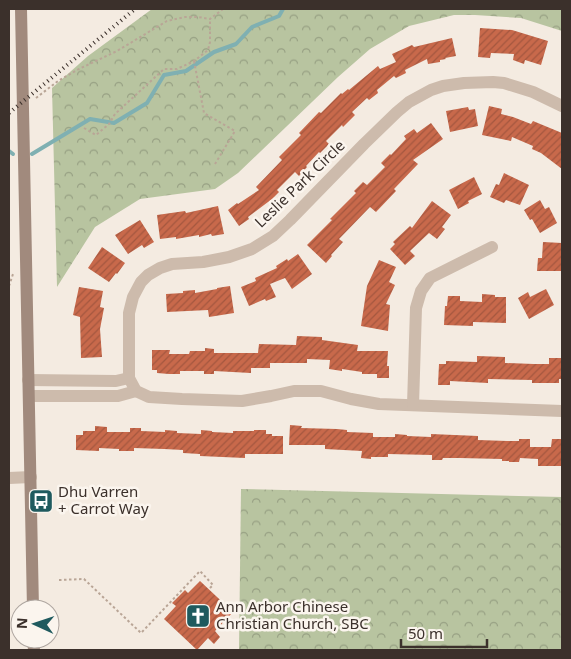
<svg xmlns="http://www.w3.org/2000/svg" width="571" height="659" viewBox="0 0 571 659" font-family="'Noto Sans',sans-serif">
  <defs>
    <pattern id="forest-crowns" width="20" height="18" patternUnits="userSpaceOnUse" patternTransform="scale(1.25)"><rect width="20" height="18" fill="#b8c4a0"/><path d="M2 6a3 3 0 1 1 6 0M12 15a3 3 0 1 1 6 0" fill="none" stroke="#97a083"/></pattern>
    <pattern id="building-hatch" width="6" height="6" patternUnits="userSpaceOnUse" patternTransform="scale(1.25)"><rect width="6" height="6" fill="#c8694b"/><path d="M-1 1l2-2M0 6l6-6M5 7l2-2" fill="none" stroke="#a4573f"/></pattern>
  </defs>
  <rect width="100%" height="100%" fill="#f4ebe1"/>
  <!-- forest -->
  <g fill="url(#forest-crowns)">
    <path d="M152,9h410v22l-41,-13 -46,-3h-21l-45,11 -39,23 -32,28 -100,96 -23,16 -75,10 -45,28 -38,60 -5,-199 36,-32z"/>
    <path d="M241,489l321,8v153h-323z"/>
  </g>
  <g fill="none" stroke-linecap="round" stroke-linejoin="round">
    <!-- stream -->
    <g stroke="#7fb0b2" stroke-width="4">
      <path d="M9,151l4,3"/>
      <path d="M32,154l58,-35 24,4 33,-20 17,-28 22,-4 28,-19 22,-8 16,-17 27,-11 4,-7"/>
    </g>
  </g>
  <!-- building -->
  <g fill="url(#building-hatch)">
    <path d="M480,28l32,2 36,11 -7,24 -16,-5 -1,4 -11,-4 1,-6 -23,-1 -1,5 -12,-1z"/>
    <path d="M452,38l4,18 -11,2 1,1 -6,1v2l-12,2 -1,-5 -22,11 1,3 -10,5 -2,-2 -17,14 1,3 -9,7 -2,-2 -15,14 3,3 -12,12 -1,-2 -16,16 3,3 -9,9 -1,-1 -13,14 1,1 -8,9 -4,-4 -18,18 2,2 -7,7 -24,18 1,2 -10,7 -11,-16 9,-7 1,1 21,-14 -3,-3 26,-27 -3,-3 22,-22 -2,-2 20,-21 2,1 20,-20 1,1 6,-5 1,1 29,-24 2,3 16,-7 -4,-8 20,-9 2,2z"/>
    <path d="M489,106l13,3 -1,5 12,3 18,7 2,-3 29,12v36l-21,-16 -9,-4 1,-3 -21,-9 -1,4 -29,-6z"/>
    <path d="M468,107l1,3 6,-1 3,17 -28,6 -4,-21z"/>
    <path d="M431,123l12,16 -30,21 5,4 -24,25 2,2 -20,21 -6,-5 -31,32 4,3 -12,13 1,1 -6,7 -19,-18 25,-25 -2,-1 26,-26 -2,-2 9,-9 4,3 18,-18 -4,-4 9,-9 1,1 15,-16 -2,-3 10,-7 3,4z"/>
    <path d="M504,173l25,12 -9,20 -14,-5 -2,3 -14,-6 6,-13 3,1z"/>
    <path d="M474,177l8,17 -14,7 1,2 -11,6 -9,-19z"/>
    <path d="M540,200l5,9 4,-2 8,16 -17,10 -8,-14 -2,1 -6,-10z"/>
    <path d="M432,201l19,14 -9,12 3,2 -8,10 -8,-6 -19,18 5,5 -10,9 -15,-16 5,-5 -2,-2 17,-16 2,2z"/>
    <path d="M218,206l6,28 -12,2 -1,-2 -12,3v-2l-23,4v-2l-16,2 -3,-24 28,-4 1,2z"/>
    <path d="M140,220l14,22 -10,6 -2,-3 -14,9 -13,-19z"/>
    <path d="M543,242l19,1v28h-25l1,-13h4z"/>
    <path d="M102,247l23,16 -8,11 -1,-1 -7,9 -21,-14z"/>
    <path d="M298,254l14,20 -20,15 -7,-11 -15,6 6,13 -10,4 -1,-2 -16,7 -8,-19 15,-6 -1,-3 22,-10 -1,-2 11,-7 1,2z"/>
    <path d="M379,260l17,7 -7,15 6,3 -9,19 4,1 -2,26 -27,-5 6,-40z"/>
    <path d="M230,286l4,27 -25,4 -1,-7 -41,2 -1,-18 17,-1v-2l12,-1v3l22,-4v-1z"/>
    <path d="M79,287l24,4 -3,16 4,1 -4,21 2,28 -21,1 -1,-41 -7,-2z"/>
    <path d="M546,289l8,16 -25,14 -11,-21 10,-6 2,5z"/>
    <path d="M482,294l13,1v2h11v26l-33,-1v4l-29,-1 1,-19h2l1,-10h12v5l22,1z"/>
    <path d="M297,336l25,1v3l36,5 -1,6h31l-1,15h2v12h-12v-4h-15v-2l-20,-3v2l-13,-2 1,-9 -23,-1v4h-37v5h-19v5l-37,-2v3h-10v-3h-24v3h-11l-12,-1v-3h-5v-20h18l-1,4h20l1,-3h15v-3l9,1v4h44l1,-9 37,1z"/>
    <path d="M477,356l28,1v6l29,1h15v-6h13v21h-3v4h-27v-3l-44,-1v4l-38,-2v4h-12l1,-21h7v-3l31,1z"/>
    <path d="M290,425l12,1 -1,2 36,1 10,1v2l26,1v4h22v-3l12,1v1l24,1v-3l47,2v4l29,1h12v-2h11v8h21l1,-8h10v27h-24v-7l-18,-1 -1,4h-10v-1h-7v-2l-42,-1h-17l-1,2h-10v-5l-44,-1v3h-17v2l-10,-1 1,-7 -37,-2v-4h-36z"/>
    <path d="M95,426l12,1v5h23v-4h11v3l24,1v-2l12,1v2l24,1v-4l11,1v1l21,1v-2h21v-1h12v4h6v2h11v18h-38v4l-45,-2v-2l-17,-1v-3l-19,-1 -30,-1v3h-15v-2l-20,-1v3l-23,-1v-15h7v-4h12z"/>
    <path d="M200,581l33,31 -18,19 5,6 -6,7 -6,-6 -11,12 -33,-31 12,-13 -4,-3 13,-13 3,3z"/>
  </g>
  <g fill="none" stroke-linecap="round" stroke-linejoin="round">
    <!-- path -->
    <g stroke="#b9a596" stroke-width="2" stroke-dasharray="2.5 2.5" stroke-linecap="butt">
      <path d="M194,61l10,52 31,18 -20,33"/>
      <path d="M36,98l22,-17 21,-12 38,-18 50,-30 18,-4h13l12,2 13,-10"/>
      <path d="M84,128l12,7 13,-11 6,-10 49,-45h13l17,-8 14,-11 2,-8v-23"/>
      <path d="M9,286l4,-12"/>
      <path d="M59,580l25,-1 57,54 59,-62 13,14 -4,4"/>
    </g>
    <!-- minor -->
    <g stroke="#cdbbac" stroke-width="12">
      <path d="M562,106l-29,-14 -29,-9 -11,-1 -29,1 -21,3 -12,4 -22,12 -12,10 -33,32 -74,76 -17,16 -21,13 -23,8 -26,5 -31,2 -12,4 -12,7 -7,7 -8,15 -4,16v65l7,13 13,6 33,2 60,2 29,-5 23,-5h27l30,8 28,5 183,7"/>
      <path d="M28,380l88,1 13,-3"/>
      <path d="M29,396h89l18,-5"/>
      <path d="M413,405l3,-97 5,-17 9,-13 62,-31"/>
      <path d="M9,478l22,-1"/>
    </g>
    <!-- secondary -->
    <g stroke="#a18a7d" stroke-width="12">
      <path d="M21,9l12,600"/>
      <path d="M33,639l1,11"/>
    </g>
    <!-- rail -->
    <path stroke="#3b302b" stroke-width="4" stroke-dasharray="1 4" stroke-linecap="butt" d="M9,113l126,-104"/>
  </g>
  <!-- icons -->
  <defs>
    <symbol id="bus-square" viewBox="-11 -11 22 22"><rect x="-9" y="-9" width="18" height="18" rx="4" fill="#1f5a5e" stroke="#fbf5ee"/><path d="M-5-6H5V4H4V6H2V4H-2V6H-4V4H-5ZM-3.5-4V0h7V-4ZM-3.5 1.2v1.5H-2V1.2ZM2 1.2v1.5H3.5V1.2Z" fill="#fff"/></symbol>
    <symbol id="church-square" viewBox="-11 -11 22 22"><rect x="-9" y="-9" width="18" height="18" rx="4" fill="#1f5a5e" stroke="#fbf5ee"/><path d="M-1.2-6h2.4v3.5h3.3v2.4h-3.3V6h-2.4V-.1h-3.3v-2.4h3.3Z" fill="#fff"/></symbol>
  </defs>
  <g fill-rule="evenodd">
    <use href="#bus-square" x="27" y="487" width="28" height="28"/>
    <use href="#church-square" x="184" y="602" width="28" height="28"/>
  </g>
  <g text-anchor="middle" stroke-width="5" stroke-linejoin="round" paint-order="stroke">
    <!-- street labels -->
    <g font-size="15" fill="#3b302b" stroke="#fbf5ee">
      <text transform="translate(300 184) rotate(-44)" y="5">Leslie Park Circle</text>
    </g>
    <!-- poi labels -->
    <g font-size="15" fill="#3b302b" stroke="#fbf5ee" text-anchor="start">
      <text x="58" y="497">Dhu Varren<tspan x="58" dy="17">+ Carrot Way</tspan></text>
      <text x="216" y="612">Ann Arbor Chinese<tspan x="216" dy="17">Christian Church, SBC</tspan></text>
    </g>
  </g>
  <!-- border -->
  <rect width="571" height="659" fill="none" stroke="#3b302b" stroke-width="20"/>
  <!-- north arrow -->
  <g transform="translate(35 624) rotate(273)"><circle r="24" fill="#fbf5ee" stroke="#aea6a0"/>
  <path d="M0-4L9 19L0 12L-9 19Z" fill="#1f5a5e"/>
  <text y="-8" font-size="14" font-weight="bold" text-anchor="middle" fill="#3b302b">N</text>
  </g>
  <!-- scale -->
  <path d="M401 639v8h86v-8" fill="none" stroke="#3b302b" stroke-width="2.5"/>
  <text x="408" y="639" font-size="15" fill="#3b302b" stroke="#fbf5ee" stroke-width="4" paint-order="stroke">50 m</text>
</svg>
